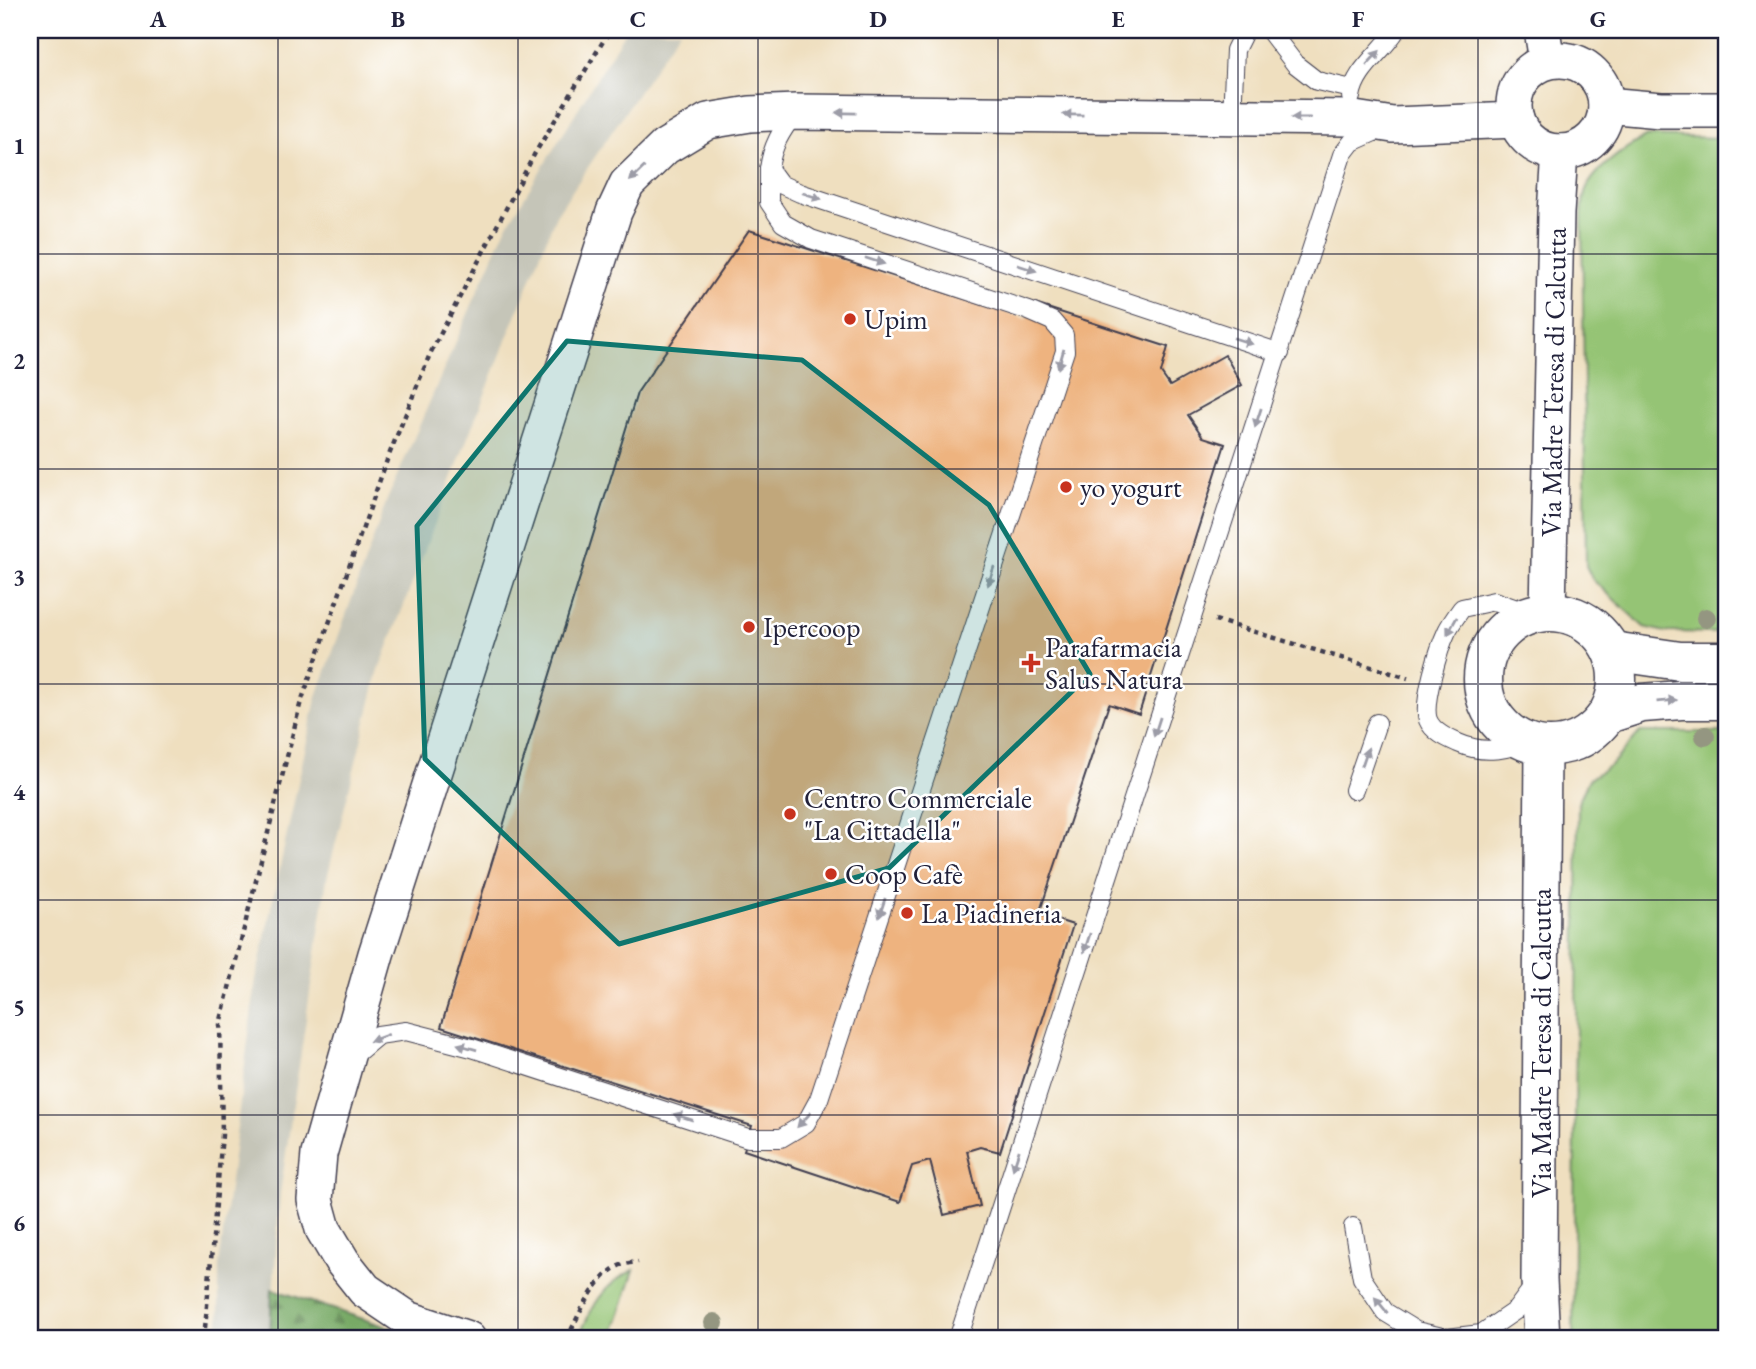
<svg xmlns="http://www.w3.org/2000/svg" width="1756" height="1369" viewBox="0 0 1756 1369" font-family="'EB Garamond',serif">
  <defs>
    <pattern id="forest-firs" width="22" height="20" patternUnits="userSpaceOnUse" patternTransform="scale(1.75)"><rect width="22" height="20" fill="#78aa66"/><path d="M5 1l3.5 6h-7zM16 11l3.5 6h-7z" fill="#628a55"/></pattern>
  </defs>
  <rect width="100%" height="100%" fill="#fff"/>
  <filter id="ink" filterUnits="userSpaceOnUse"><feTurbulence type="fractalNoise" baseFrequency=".0143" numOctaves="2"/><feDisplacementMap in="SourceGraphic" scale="14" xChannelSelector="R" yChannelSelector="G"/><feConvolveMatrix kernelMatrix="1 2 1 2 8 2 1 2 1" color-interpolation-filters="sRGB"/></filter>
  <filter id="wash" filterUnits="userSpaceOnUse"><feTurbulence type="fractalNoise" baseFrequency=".00686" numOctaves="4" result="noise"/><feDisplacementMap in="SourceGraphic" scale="28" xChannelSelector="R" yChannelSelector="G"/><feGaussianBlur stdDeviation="1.57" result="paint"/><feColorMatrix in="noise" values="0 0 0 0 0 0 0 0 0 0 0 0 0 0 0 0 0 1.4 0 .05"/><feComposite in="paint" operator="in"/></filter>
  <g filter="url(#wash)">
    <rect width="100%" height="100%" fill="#efdfbf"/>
    <!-- railway -->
    <path fill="#c5c5b8" d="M626,30h54l-124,185 -90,227 -88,231 -51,205 -47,315 -10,146h-51v-73l37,-287 60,-280 71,-199 118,-271z"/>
    <!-- green -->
    <g fill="#95c474" stroke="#5c7358" stroke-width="2">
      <path d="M1647,136l79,2v495l-61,-1 -21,-5 -51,-47 -7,-14 -4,-352c1,-7 1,-15 3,-22 8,-23 42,-45 62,-56z"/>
      <path d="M1640,732h86v607h-153l5,-536 11,-24 23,-15z"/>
      <path d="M634,1270l-22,67 -18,-6 -3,8h-13c12,-29 25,-56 56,-69z"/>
    </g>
    <!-- forest -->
    <path fill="url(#forest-firs)" stroke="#4d6650" stroke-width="2" d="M272,1289l152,50h-154z"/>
    <g id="blocks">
      <!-- building -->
      <path fill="#eeb37f" d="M749,230l278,89 5,-16 136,44 -7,26 9,13 55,-31 17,30 -54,30 15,22 22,7 -86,270 -30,-10 -70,210 34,11 -73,227 -20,-5 -13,4 13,55 -36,9 -14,-54 -18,5 -12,36 -156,-52 8,-24 -311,-99 196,-634z"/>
    </g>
  </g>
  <g filter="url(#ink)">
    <use href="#blocks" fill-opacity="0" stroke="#413e4f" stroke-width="2"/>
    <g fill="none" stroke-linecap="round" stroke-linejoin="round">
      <defs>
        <g id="service">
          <path d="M1269,30l26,34 22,17 35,8"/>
          <path d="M1351,97c4,-28 31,-44 45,-67"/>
          <path d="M795,113c-14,18 -23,33 -26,56l11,15 20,9 480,160"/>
          <path d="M1232,117l3,-67 10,-20"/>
          <path d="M1526,743c-25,7 -43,11 -68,0 -11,-5 -25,-11 -30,-23 -6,-17 11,-72 19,-89 4,-8 10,-16 15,-23l32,-7 37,13"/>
          <path d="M1354,790l23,-67"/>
          <path d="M353,1056l25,-21 28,-4 66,17 276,90h33l25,-15 13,-24 246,-748 -1,-16 -12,-14 -23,-10 -218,-72 -28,-16 -14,-21v-33"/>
          <path d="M1353,1227l9,51 23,34 31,19 31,7 34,-4 35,-24 21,-28"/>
          <path d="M958,1339l384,-1184 10,-13 31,-14"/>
        </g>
        <g id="minor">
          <path d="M1542,30l5,31"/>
          <circle cx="1560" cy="106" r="46"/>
          <path d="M1606,105l55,5h65"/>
          <path d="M1548,612l8,-399 4,-61"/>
          <path d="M468,1339l-60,-20 -43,-29 -23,-29 -19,-32 -8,-29 4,-46 57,-200 238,-742 13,-28 38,-37 43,-26 42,-7 46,-2 552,6 45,7 123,-5"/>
          <path d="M1542,1339l-3,-59 4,-533"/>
        </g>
        <g id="tertiary">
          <circle cx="1550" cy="679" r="67"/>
          <path d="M1612,651l68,10h46"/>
          <path d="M1608,714l34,-11 39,-3h45"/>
        </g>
      </defs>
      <!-- service casing -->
      <use href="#service" stroke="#413e4f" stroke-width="20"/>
      <!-- minor casing -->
      <use href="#minor" stroke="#413e4f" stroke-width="38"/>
      <!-- tertiary casing -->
      <use href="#tertiary" stroke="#413e4f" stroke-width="41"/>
      <!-- path -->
      <g stroke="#413e4f" stroke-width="4.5" stroke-dasharray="5 5" stroke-linecap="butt">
        <path d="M1215,620l193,58"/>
        <path d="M205,1328l17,-193 -2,-111 80,-319 87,-245 43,-106 105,-201 75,-123"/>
        <path d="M567,1339c11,-23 29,-64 54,-74 5,-2 12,-2 17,-3"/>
      </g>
      <!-- service -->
      <use href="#service" stroke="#fff" stroke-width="18"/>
      <!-- minor -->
      <use href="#minor" stroke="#fff" stroke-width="35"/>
      <!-- tertiary -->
      <use href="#tertiary" stroke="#fff" stroke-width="38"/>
    </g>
    <!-- trees -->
    <g fill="#949681">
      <circle cx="1706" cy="618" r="10"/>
      <circle cx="1705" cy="736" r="10"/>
      <circle cx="714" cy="1323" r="10"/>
    </g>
    <!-- one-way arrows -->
    <defs><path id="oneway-solid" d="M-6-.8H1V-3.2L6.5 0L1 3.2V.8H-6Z" transform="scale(1.75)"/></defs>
    <g fill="#9c9ca7">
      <use href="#oneway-solid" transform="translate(1373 58) rotate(-47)"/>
      <use href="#oneway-solid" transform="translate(846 113) rotate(-179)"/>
      <use href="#oneway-solid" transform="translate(1073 115) rotate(-179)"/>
      <use href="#oneway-solid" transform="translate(1301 118) rotate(-180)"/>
      <use href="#oneway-solid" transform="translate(637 174) rotate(136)"/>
      <use href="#oneway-solid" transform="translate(812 196) rotate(18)"/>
      <use href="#oneway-solid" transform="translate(875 261) rotate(18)"/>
      <use href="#oneway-solid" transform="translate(1027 268) rotate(18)"/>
      <use href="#oneway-solid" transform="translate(1243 341) rotate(18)"/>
      <use href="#oneway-solid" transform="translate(1061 359) rotate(106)"/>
      <use href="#oneway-solid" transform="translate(1258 418) rotate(108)"/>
      <use href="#oneway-solid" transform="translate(991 576) rotate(108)"/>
      <use href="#oneway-solid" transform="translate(1452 626) rotate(119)"/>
      <use href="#oneway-solid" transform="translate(1667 701) rotate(-5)"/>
      <use href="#oneway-solid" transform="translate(1157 727) rotate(108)"/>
      <use href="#oneway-solid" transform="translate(1365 757) rotate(-71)"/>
      <use href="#oneway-solid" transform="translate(882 908) rotate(108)"/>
      <use href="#oneway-solid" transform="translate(1087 943) rotate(108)"/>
      <use href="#oneway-solid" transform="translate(379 1038) rotate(159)"/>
      <use href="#oneway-solid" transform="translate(467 1047) rotate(-164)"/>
      <use href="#oneway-solid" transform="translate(683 1117) rotate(-162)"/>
      <use href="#oneway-solid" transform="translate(804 1120) rotate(133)"/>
      <use href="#oneway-solid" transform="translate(1016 1160) rotate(108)"/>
      <use href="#oneway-solid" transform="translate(1381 1305) rotate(-129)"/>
    </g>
  </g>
  <!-- marked area -->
  <path fill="#0f766e" fill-opacity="0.2" stroke="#0f766e" stroke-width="5" stroke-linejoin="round" d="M567,341l235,19 187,145 101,169 -201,194 -270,76 -194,-185 -8,-233z"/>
  <!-- grid -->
  <path fill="none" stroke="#22223b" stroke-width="2" stroke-opacity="0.55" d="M278,30v1309M518,30v1309M758,30v1309M998,30v1309M1238,30v1309M1478,30v1309M30,254h1696M30,469h1696M30,684h1696M30,900h1696M30,1115h1696"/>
  <!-- markers -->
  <g fill="#c8321e" stroke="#fff" stroke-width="2.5">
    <circle cx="850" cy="319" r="7"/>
    <circle cx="1066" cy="487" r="7"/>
    <circle cx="749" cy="627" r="7"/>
    <path d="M1027.5 652.5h7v7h7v7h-7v7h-7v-7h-7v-7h7z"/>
    <circle cx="790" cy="814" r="7"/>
    <circle cx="831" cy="874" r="7"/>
    <circle cx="907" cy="913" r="7"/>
  </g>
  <g text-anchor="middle" stroke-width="5" stroke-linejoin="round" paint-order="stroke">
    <!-- poi labels -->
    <g font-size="28" fill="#22223b" stroke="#fff" text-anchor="start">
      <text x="864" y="329">Upim</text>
      <text x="1080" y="497">yo yogurt</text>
      <text x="763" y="637">Ipercoop</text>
      <text x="1045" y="657">Parafarmacia<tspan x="1045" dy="32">Salus Natura</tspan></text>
      <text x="804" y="808">Centro Commerciale<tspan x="804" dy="32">"La Cittadella"</tspan></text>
      <text x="845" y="884">Coop Cafè</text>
      <text x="921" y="923">La Piadineria</text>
    </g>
    <!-- street labels -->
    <g font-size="28" fill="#22223b" stroke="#fff">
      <text transform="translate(1553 382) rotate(-89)" y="10">Via Madre Teresa di Calcutta</text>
      <text transform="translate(1541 1043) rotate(-90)" y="10">Via Madre Teresa di Calcutta</text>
    </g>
  </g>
  <!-- margin -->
  <rect width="1756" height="1369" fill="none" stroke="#fff" stroke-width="77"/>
  <rect x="38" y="38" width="1680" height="1292" fill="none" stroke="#22223b" stroke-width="2.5"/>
  <g font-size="23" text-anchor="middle" font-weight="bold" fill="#22223b">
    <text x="158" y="27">A</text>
    <text x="398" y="27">B</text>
    <text x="638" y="27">C</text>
    <text x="878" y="27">D</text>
    <text x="1118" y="27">E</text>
    <text x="1358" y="27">F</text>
    <text x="1598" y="27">G</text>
    <text x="19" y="154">1</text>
    <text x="19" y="369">2</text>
    <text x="19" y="585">3</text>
    <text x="19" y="800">4</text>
    <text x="19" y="1015">5</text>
    <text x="19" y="1231">6</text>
  </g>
</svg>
